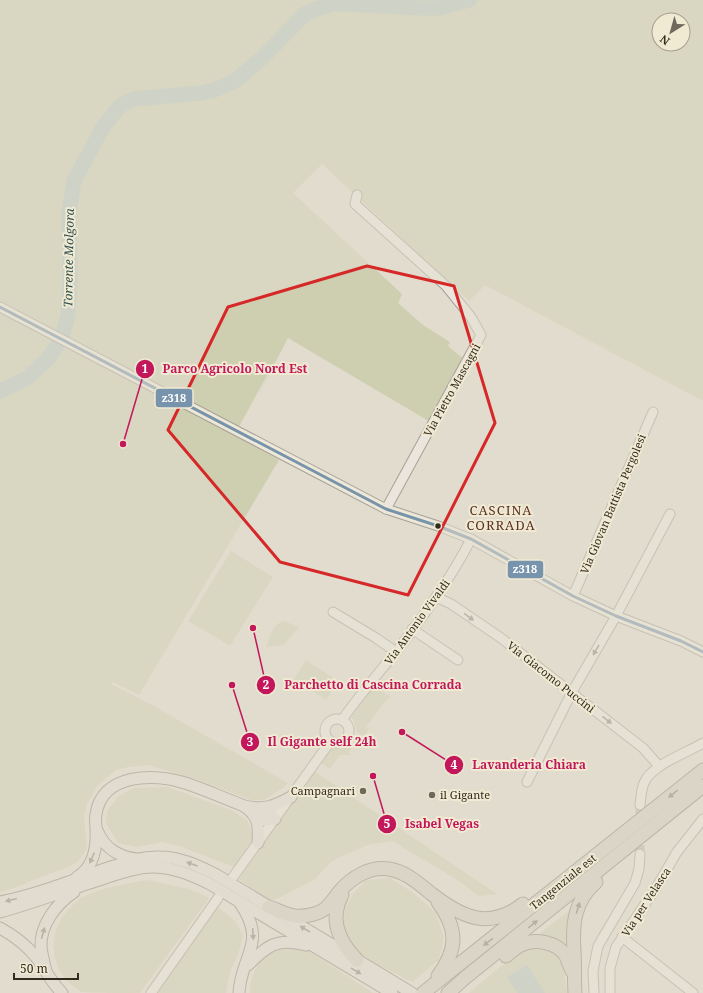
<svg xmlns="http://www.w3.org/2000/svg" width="703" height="993" viewBox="0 0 703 993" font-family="'Noto Serif',serif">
  <rect width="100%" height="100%" fill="#e1dccd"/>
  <!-- green -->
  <g fill="#cecfb1" fill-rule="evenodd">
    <path d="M0,0h703v401l-218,-116 -16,16 -147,-137 -29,29 109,101 -4,9 25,22 27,17 -2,4 18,15 -34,62 -144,-85 -32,61 20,-40 -41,75 44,26 -140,235 -26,-13 -2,2 41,21 136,78 -5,5 -19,12h-13l-50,-19 -53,-16 -20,2 -12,3 -18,15 -11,19 -3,12 3,32 -5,9 -6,6 -7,4 -34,12 -15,7 -20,6zM659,20h24v24h-24z"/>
    <path d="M231,551l42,26 -43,69 -42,-25z"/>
    <path d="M284,621l15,6 -15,18 -18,2c4,-10 7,-24 18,-26z"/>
    <path d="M306,660l32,21 -12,19 -32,-21z"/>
    <path d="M376,688l15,9 -5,3 -20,27 3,2 -5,7 -7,-4 -5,-15 18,-25 3,-3z"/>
    <path d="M345,744h3l4,4 -3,4 2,3h-11l-10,14 -10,-7 13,-16h8z"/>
    <path d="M314,771l183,123 -18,2 -23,-17 -64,-38 -25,4 -35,16 -17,18 -38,20 -11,1 -27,-21z"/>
    <path d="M168,787l65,24 15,10 5,18 -19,28 -55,-21 -17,-4 -24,5 -20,-4 -12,-20 1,-12 11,-14 15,-9z"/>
    <path d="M390,878l22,14 23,20 9,25 -5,23 -27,22 -38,-19 -14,-10 -11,-12 -6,-15 2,-17 8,-15 13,-14z"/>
    <path d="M147,880l42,9 20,9 -69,95c-10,0 -53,0 -58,-1 -34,-18 -38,-62 -9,-87 3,-3 7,-7 12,-9 18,-9 41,-12 62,-16z"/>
    <path d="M217,906l18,15 8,15 -5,19 -8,16 -4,22h-70z"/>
    <path d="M570,910l-4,19 2,23 -28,-16v-3z"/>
    <path d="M543,946l15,9 5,10 4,28h-98l50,-42z"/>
    <path d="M303,947l70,46h-123c-1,-16 7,-28 17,-41z"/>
  </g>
  <!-- water -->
  <path fill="#b8c6be" d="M527,965l18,28h-27l-11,-16z"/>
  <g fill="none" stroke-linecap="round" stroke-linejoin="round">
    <!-- river -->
    <path stroke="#b8c6be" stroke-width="15" d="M0,391l26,-12 21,-19 15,-22 6,-24 2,-29 -1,-73 5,-31 29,-54 17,-21 13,-7 68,-6 13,-3 15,-6 10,-6 25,-22 41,-42 14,-6 15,-4h15l72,4h18l30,-8"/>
    <!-- minor-tunnel -->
    <path stroke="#beb8aa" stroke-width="9" stroke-dasharray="9 4.5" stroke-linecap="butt" d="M640,854v-49"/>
    <defs>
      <g id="minor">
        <path d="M357,195l-2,9 91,82 25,31 10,18 -95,174"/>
        <path d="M0,307l386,202 52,17 33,13 102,57 43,20 65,25 22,11"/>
        <path d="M573,596l80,-184"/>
        <path d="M436,597l15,7 50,34 142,110 16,18"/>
        <path d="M333,612l43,26 20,14"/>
        <path d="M412,629l46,31"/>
        <circle cx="337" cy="731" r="12"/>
        <path d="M342,720c16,-23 35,-45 53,-67 28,-36 56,-74 76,-114"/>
        <path d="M527,782l45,-90 44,-76 54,-102"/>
        <path d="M640,805c1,-7 1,-15 4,-22 7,-18 43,-30 59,-40"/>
        <path d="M233,877l97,-135"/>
        <path d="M622,937l71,56"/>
        <path d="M151,993l67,-95"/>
        <path d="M594,993l-1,-22 5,-25 37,-63 4,-14 1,-15"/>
        <path d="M610,993v-25l6,-21 40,-59 21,-36 26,-33"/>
      </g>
      <g id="major">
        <path d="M244,806c20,4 29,1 47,-9"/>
        <path d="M253,814l12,6 10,-1 -11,-11"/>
        <path d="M97,830c7,18 20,26 39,29"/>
        <path d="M77,877c17,-10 20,-30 19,-48 0,-5 -1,-10 0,-15 6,-41 59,-41 89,-31 19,6 38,15 57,22 17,10 17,20 16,38"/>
        <path d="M0,902c35,-7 68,-20 102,-32 19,-6 37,-14 58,-13 20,0 38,9 55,17l197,119"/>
        <path d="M0,912c36,-10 70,-23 105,-34 15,-5 32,-11 47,-11 21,0 40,8 58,17l182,109"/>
        <path d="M0,928c13,7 27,18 36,29 9,12 15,25 26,36"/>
        <path d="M248,965c18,-19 30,-28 58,-20"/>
        <path d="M46,971c-2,-8 -4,-16 -5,-24 -1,-22 15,-43 33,-55"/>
        <path d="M239,993c2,-39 29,-49 1,-90"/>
      </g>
      <g id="highway">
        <path d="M342,895c-13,24 -3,47 15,65"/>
        <path d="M438,902c20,27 20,47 0,74"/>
        <path d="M269,907c9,3 17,8 26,9 10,1 25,-2 32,-9 5,-5 9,-11 13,-16 12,-14 30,-25 49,-22 18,3 30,15 44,26 30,23 57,35 90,9"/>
        <path d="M506,956c5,-4 10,-9 15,-11 14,-7 36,-3 45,11 2,5 4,10 6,15"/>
        <path d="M423,993l280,-223"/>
        <path d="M448,993l18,-16 237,-191"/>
        <path d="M575,993c-1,-15 0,-29 -1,-43 -2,-27 1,-50 22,-68"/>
      </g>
    </defs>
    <!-- minor casing -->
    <use href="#minor" stroke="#a6a196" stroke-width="11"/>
    <!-- major casing -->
    <use href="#major" stroke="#8c877d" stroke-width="13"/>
    <!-- highway casing -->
    <use href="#highway" stroke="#8c877d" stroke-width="15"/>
    <!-- minor -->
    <use href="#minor" stroke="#eae6dd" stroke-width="9"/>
    <!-- major -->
    <use href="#major" stroke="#e0dcd0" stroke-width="11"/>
    <!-- highway -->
    <use href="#highway" stroke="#d3cdbe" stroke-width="13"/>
    <defs>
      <path id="bus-1" d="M0,307l386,202 52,17 33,13 102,57 43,20 65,25 22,11"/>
    </defs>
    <!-- bus-1 casing -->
    <use href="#bus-1" stroke="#f1ead3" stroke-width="6"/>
    <!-- bus-1 -->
    <use href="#bus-1" stroke="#7894ac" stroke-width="3"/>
  </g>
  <!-- one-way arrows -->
  <defs><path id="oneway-solid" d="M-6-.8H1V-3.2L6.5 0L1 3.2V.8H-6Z"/></defs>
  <g fill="#8e887e">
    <use href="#oneway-solid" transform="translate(469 617) rotate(36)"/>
    <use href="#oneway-solid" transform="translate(596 650) rotate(120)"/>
    <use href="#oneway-solid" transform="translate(607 720) rotate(38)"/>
  </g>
  <g fill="#837c6e">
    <use href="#oneway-solid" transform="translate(673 794) rotate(141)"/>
    <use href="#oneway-solid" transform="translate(578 908) rotate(-73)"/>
    <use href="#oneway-solid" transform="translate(533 924) rotate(-39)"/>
    <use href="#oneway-solid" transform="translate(488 942) rotate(142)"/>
  </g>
  <g fill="#8a8378">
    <use href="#oneway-solid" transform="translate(92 858) rotate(114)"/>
    <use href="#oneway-solid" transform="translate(192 864) rotate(-160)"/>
    <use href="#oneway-solid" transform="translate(11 900) rotate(166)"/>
    <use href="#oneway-solid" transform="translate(305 929) rotate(-149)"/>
    <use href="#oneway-solid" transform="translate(43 933) rotate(-75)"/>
    <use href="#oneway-solid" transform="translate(253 934) rotate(87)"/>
    <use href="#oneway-solid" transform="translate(356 971) rotate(31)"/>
  </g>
  <!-- marked area -->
  <path d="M0 0H703V993H0ZM367,266l87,20 41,137 -87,172 -128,-33 -112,-132 60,-123z" fill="#e1dccd" fill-opacity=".55" fill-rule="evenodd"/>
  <path fill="none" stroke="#d62828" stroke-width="3" stroke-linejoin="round" d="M367,266l87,20 41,137 -87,172 -128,-33 -112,-132 60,-123z"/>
  <!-- markers -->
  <circle fill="#332a1f" stroke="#f1ead3" stroke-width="1.5" cx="438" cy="526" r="3.5"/>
  <g fill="#70685c" stroke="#f1ead3" stroke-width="1.5">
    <circle cx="363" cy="791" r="4"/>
    <circle cx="432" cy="795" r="4"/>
  </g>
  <g text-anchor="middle" stroke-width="4" stroke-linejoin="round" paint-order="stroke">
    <!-- street labels -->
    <g font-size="11" fill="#332a1f" stroke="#f1ead3">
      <text transform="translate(452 390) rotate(-61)" y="4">Via Pietro Mascagni</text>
      <text transform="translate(613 504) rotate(-67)" y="4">Via Giovan Battista Pergolesi</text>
      <text transform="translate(417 622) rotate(-54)" y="4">Via Antonio Vivaldi</text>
      <text transform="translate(551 677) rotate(38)" y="4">Via Giacomo Puccini</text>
      <text transform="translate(563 882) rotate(-39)" y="4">Tangenziale est</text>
      <text transform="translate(646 902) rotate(-57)" y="4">Via per Velasca</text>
    </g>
    <!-- poi labels -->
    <g font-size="11" fill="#332a1f" stroke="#f1ead3" text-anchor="end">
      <text x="355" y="795">Campagnari</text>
      <text x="440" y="799" text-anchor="start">il Gigante</text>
    </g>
    <!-- water labels -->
    <g font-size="12" font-style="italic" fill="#305151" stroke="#f1ead3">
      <text transform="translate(69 258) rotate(-89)" y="4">Torrente Molgora</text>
    </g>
    <!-- quarter labels -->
    <g font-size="13" letter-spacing="1" fill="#5b3224" stroke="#f1ead3">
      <text x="501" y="515">CASCINA<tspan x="501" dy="15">CORRADA</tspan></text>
    </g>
  </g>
  <!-- callouts -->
  <path fill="none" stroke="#c2185b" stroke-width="1.5" d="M123 444L145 369M253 628L266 685M232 685L250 742M402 732L454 765M373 776L387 824"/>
  <g fill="#c2185b" stroke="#f1ead3" stroke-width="1.5">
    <circle cx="123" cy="444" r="4"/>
    <circle cx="253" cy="628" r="4"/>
    <circle cx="232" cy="685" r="4"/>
    <circle cx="402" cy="732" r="4"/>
    <circle cx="373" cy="776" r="4"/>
    <circle cx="145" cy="369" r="10"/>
    <circle cx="266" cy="685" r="10"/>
    <circle cx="250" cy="742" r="10"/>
    <circle cx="454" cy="765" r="10"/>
    <circle cx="387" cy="824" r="10"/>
  </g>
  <g font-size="12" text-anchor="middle" font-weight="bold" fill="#fff">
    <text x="145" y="373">1</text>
    <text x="266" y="689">2</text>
    <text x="250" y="746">3</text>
    <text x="454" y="769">4</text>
    <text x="387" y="828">5</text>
  </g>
  <g font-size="12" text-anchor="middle" font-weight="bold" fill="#c2185b" stroke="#f1ead3" stroke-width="4" stroke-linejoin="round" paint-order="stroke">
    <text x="235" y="373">Parco Agricolo Nord Est</text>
    <text x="373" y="689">Parchetto di Cascina Corrada</text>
    <text x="322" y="746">Il Gigante self 24h</text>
    <text x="529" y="769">Lavanderia Chiara</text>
    <text x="442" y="828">Isabel Vegas</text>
  </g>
  <g stroke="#f1ead3" stroke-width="1.5">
    <rect x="155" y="388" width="38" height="20" rx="4" fill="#7894ac"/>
    <rect x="507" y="560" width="37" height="19" rx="4" fill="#7894ac"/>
  </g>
  <g font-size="11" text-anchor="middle" font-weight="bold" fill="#fff">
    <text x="174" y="402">z318</text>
    <text x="525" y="573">z318</text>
  </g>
  <!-- north arrow -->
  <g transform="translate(671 32) rotate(217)"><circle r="19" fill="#f1ead3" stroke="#a59d8b"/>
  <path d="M0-3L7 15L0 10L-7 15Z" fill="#70685c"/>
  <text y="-6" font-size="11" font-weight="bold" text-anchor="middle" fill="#332a1f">N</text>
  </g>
  <!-- scale -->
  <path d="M14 973v6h64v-6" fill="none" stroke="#332a1f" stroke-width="2"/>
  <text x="20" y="973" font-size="12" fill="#332a1f" stroke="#f1ead3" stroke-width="3" paint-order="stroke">50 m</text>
</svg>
